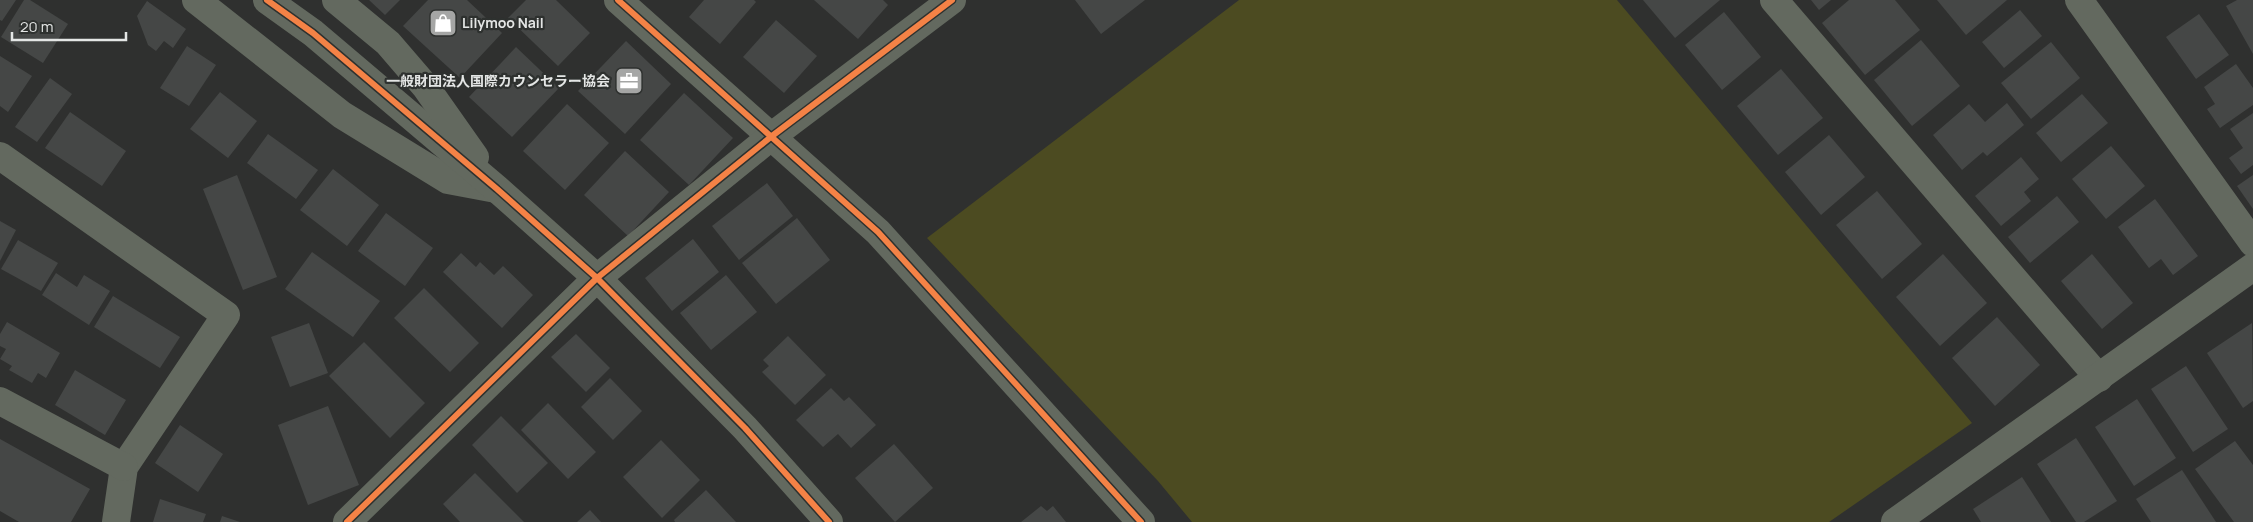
<svg xmlns="http://www.w3.org/2000/svg" width="2253" height="522" viewBox="0 0 2253 522" font-family="Manrope,'Noto Sans JP',sans-serif">
  <rect width="100%" height="100%" fill="#2f302f"/>
  <!-- green -->
  <path fill="#4c4b21" d="M1239,0h378l355,423 -143,99h-637l-34,-41 -231,-243z"/>
  <!-- building -->
  <g fill="#454746">
    <path d="M0,0h16l-14,21 -2,-1z"/>
    <path d="M24,0h6l38,24 -25,39 -42,-26z"/>
    <path d="M369,0h31l-15,15z"/>
    <path d="M428,0h39l35,33 -42,45 -57,-52z"/>
    <path d="M526,0h30l34,33 -32,33 -50,-48z"/>
    <path d="M704,0h50l2,2 -36,42 -31,-27z"/>
    <path d="M814,0h69l5,5 -30,34z"/>
    <path d="M1075,0h70l-44,34z"/>
    <path d="M1643,0h77l-45,38z"/>
    <path d="M1811,0h20l-12,10z"/>
    <path d="M1849,0h46l25,30 -55,45 -43,-52z"/>
    <path d="M1937,0h70l-41,35z"/>
    <path d="M2237,0h16v54l-27,-48z"/>
    <path d="M147,1l39,28 -13,19 -9,-7 -8,10 -8,-6 -11,-29z"/>
    <path d="M2020,10l22,26 -38,32 -22,-26z"/>
    <path d="M1724,12l37,45 -39,33 -37,-45z"/>
    <path d="M2199,14l30,41 -33,24 -30,-42z"/>
    <path d="M776,20l41,36 -33,37 -41,-36z"/>
    <path d="M1921,40l39,46 -48,40 -38,-46z"/>
    <path d="M626,41l45,43 -46,50 -47,-43z"/>
    <path d="M2051,42l29,36 -49,41 -30,-36z"/>
    <path d="M187,46l29,19 -27,41 -29,-18z"/>
    <path d="M516,47l43,41 -47,49 -43,-40z"/>
    <path d="M0,56l32,20 -24,36 -8,-6z"/>
    <path d="M2236,64l17,24v17l-33,23 -13,-19 8,-5 -11,-17z"/>
    <path d="M1781,69l42,49 -45,37 -41,-49z"/>
    <path d="M50,78l22,16 -35,48 -22,-15z"/>
    <path d="M220,92l37,29 -29,37 -38,-29z"/>
    <path d="M684,93l49,45 -44,47 -49,-45z"/>
    <path d="M2082,94l26,29 -47,39 -25,-29z"/>
    <path d="M2007,103l17,22 -37,31 -4,-4 -21,18 -29,-35 36,-31 16,18z"/>
    <path d="M567,104l42,39 -44,47 -42,-39z"/>
    <path d="M70,112l56,39 -24,35 -57,-38z"/>
    <path d="M2253,113v52l-12,9 -12,-16 14,-10 -13,-19z"/>
    <path d="M268,134l50,36 -22,29 -49,-36z"/>
    <path d="M1829,135l36,42 -44,38 -36,-43z"/>
    <path d="M2111,146l34,40 -39,33 -34,-40z"/>
    <path d="M625,151l44,41 -41,44 -44,-41z"/>
    <path d="M2021,157l18,22 -15,13 7,9 -30,25 -26,-30z"/>
    <path d="M333,169l46,36 -32,41 -47,-36z"/>
    <path d="M237,175l40,102 -34,13 -40,-101z"/>
    <path d="M2253,175v34l-16,-23z"/>
    <path d="M767,183l26,33 -54,44 -27,-34z"/>
    <path d="M1877,191l45,53 -40,35 -46,-54z"/>
    <path d="M2057,196l22,26 -49,41 -22,-26z"/>
    <path d="M2155,199l43,57 -25,19 -12,-16 -12,9 -31,-41z"/>
    <path d="M386,213l47,35 -28,38 -47,-35z"/>
    <path d="M797,218l33,42 -54,44 -34,-41z"/>
    <path d="M0,221l16,9 -16,31z"/>
    <path d="M693,239l26,33 -47,39 -27,-33z"/>
    <path d="M18,240l40,23 -17,28 -40,-22z"/>
    <path d="M312,252l68,49 -27,36 -68,-48z"/>
    <path d="M461,253l15,14 4,-5 14,13 9,-9 30,29 -31,33 -59,-56z"/>
    <path d="M1943,254l44,49 -47,43 -44,-49z"/>
    <path d="M2092,254l41,49 -31,26 -41,-48z"/>
    <path d="M56,273l21,14 7,-12 26,16 -21,34 -47,-30z"/>
    <path d="M726,275l31,37 -46,38 -31,-37z"/>
    <path d="M424,288l55,55 -29,29 -56,-54z"/>
    <path d="M113,296l67,41 -20,31 -66,-41z"/>
    <path d="M1997,317l43,48 -45,41 -43,-48z"/>
    <path d="M7,322l53,31 -14,25 -8,-5 -6,10 -23,-13 3,-4 -12,-7 6,-10 -6,-3v-12z"/>
    <path d="M309,323l19,50 -38,14 -19,-50z"/>
    <path d="M2252,323l1,78 -10,7 -36,-55z"/>
    <path d="M576,334l34,34 -24,24 -35,-35z"/>
    <path d="M788,336l38,39 -31,30 -33,-33 7,-6 -6,-6z"/>
    <path d="M364,342l61,61 -35,35 -61,-62z"/>
    <path d="M2186,366l42,63 -35,23 -42,-63z"/>
    <path d="M75,370l51,30 -21,35 -50,-30z"/>
    <path d="M610,378l32,33 -29,29 -32,-33z"/>
    <path d="M831,388l13,13 5,-4 27,28 -25,23 -13,-14 -15,13 -27,-27z"/>
    <path d="M2137,399l39,59 -42,28 -39,-59z"/>
    <path d="M548,403l48,49 -28,27 -47,-49z"/>
    <path d="M328,406l31,79 -51,20 -30,-80z"/>
    <path d="M501,416l47,47 -31,30 -45,-48z"/>
    <path d="M180,425l43,29 -25,38 -43,-29z"/>
    <path d="M2076,438l41,63 -33,21h-8l-39,-58z"/>
    <path d="M0,439l90,50 -19,33h-52l-19,-11z"/>
    <path d="M661,440l39,40 -38,38 -39,-41z"/>
    <path d="M2235,441l18,24v57h-19l-39,-53z"/>
    <path d="M894,444l39,44 -38,34 -40,-44z"/>
    <path d="M2182,470l34,52h-65l-15,-23z"/>
    <path d="M475,473l49,49h-64l-17,-18z"/>
    <path d="M2022,477l29,45h-70l-8,-13z"/>
    <path d="M706,490l30,32h-61l-1,-2z"/>
    <path d="M160,499l46,15 -3,8h-50z"/>
    <path d="M1041,506l6,5 6,-5 13,16h-45z"/>
    <path d="M590,510l11,12h-24z"/>
    <path d="M222,516l18,6h-20z"/>
  </g>
  <g fill="none" stroke-linecap="round" stroke-linejoin="round">
    <!-- minor -->
    <g stroke="#63695f" stroke-width="28">
      <path d="M196,0l146,115 106,65 48,9"/>
      <path d="M267,0l46,33 184,156 100,89 148,150 84,94"/>
      <path d="M336,0l52,43 37,43 50,71"/>
      <path d="M618,0l260,232 263,290"/>
      <path d="M1774,0l325,378"/>
      <path d="M2079,0l174,243"/>
      <path d="M0,156l226,159 -102,152 -8,55"/>
      <path d="M0,401l124,66"/>
      <path d="M347,522l250,-244 175,-142 180,-136"/>
      <path d="M1895,522l358,-255"/>
    </g>
    <defs>
      <g id="cycleway">
        <path d="M267,0l46,33 184,156 100,89 148,150 84,94"/>
        <path d="M618,0l260,232 263,290"/>
        <path d="M347,522l250,-244 175,-142 180,-136"/>
      </g>
    </defs>
    <!-- cycleway casing -->
    <use href="#cycleway" stroke="#2e312f" stroke-width="9"/>
    <!-- cycleway -->
    <use href="#cycleway" stroke="#f48246" stroke-width="6"/>
  </g>
  <!-- icons -->
  <defs>
    <symbol id="shop-square" viewBox="-11 -11 22 22"><rect x="-9" y="-9" width="18" height="18" rx="4" fill="#a5a6a5" stroke="#2e312f"/><path d="M-5-2.5h2.3a2.7 3.5 0 0 1 5.4 0H5L5.5 6h-11ZM-1.5-2.5h3a1.5 2.3 0 0 0-3 0Z" fill="#fff"/></symbol>
    <symbol id="office-square" viewBox="-11 -11 22 22"><rect x="-9" y="-9" width="18" height="18" rx="4" fill="#a5a6a5" stroke="#2e312f"/><path d="M-6-3h4V-5.5h4V-3h4V5H-6ZM-1-4.5V-3h2v-1.5ZM-6 0V1H6V0Z" fill="#fff"/></symbol>
  </defs>
  <g fill-rule="evenodd">
    <use href="#shop-square" x="427" y="7" width="32" height="32"/>
    <use href="#office-square" x="613" y="65" width="32" height="32"/>
  </g>
  <g text-anchor="middle" stroke-width="4.5" stroke-linejoin="round" paint-order="stroke">
    <!-- poi labels -->
    <g font-size="14" font-weight="bold" fill="#e4e6e5" stroke="#2e312f" text-anchor="start">
      <text x="462" y="28">Lilymoo Nail</text>
      <text x="610" y="86" text-anchor="end">一般財団法人国際カウンセラー協会</text>
    </g>
  </g>
  <!-- scale -->
  <path d="M12 32v8h114v-8" fill="none" stroke="#e4e6e5" stroke-width="2.5"/>
  <text x="20" y="32" font-size="15" fill="#e4e6e5" stroke="#2e312f" stroke-width="4" paint-order="stroke">20 m</text>
</svg>
